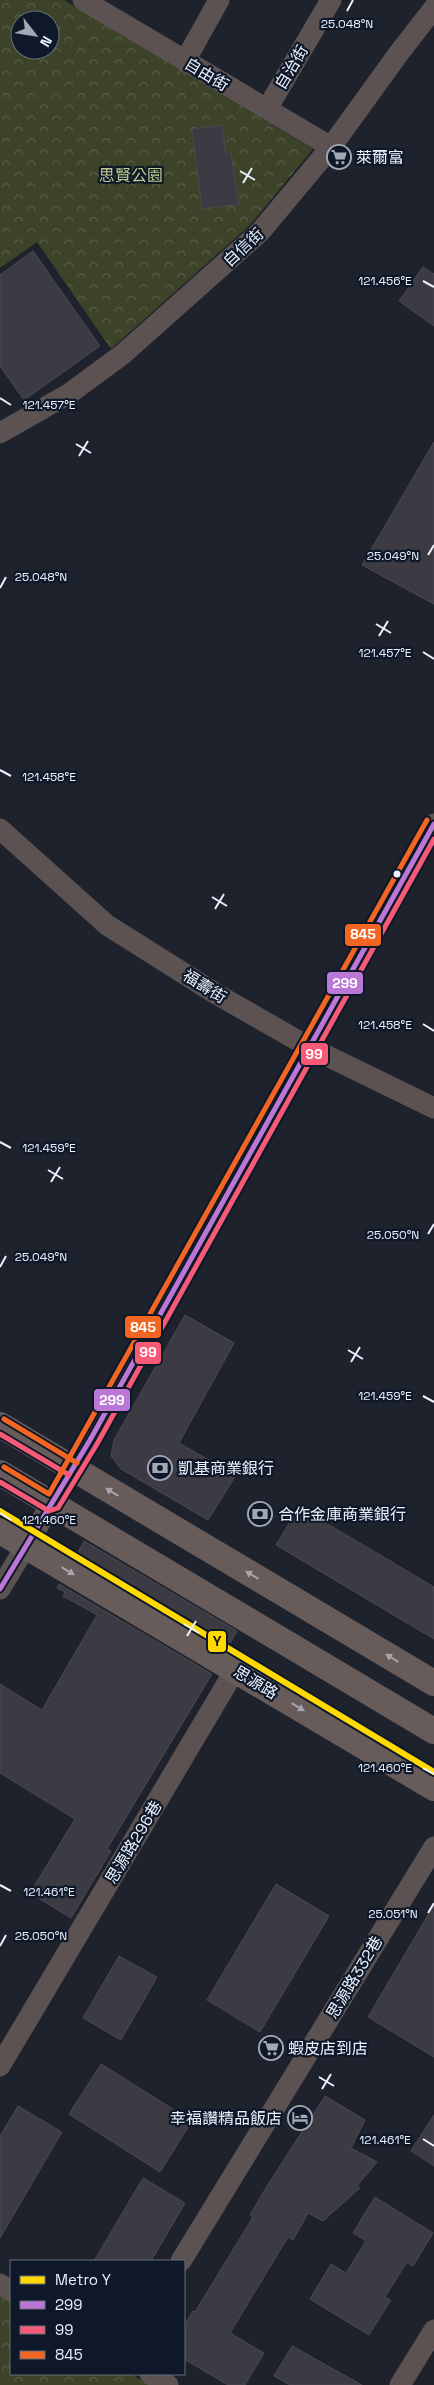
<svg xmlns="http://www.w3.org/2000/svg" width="434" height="2385" viewBox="0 0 434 2385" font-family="'Space Grotesk','Noto Sans TC',sans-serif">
  <defs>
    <pattern id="park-crowns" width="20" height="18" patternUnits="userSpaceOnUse" patternTransform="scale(1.25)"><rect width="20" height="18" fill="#3c4329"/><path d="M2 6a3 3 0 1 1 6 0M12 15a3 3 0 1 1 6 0" fill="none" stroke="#585f49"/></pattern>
  </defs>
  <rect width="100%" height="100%" fill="#1d222c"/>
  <!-- park -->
  <g fill="url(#park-crowns)" fill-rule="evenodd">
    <path d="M0,0h64l249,149 -63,76 -139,124 -74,-107 -37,26zM20,20h30v30h-30z"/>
    <path d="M0,2295l11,7v72h120l18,11h-149z"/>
  </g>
  <!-- building -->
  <g fill="#3c3a43" stroke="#4b4950">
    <path d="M222,125l4,29 5,-1 8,51 -37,5 -10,-80z"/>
    <path d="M33,251l67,95 -76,54 -24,-34v-91z"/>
    <path d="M423,267l11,7v52l-35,-25z"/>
    <path d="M434,442v162l-72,-39z"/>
    <path d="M185,1315l49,28 -55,100 57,32 -28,45 -87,-51 -10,-13 3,-16z"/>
    <path d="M299,1507l135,80v52l-158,-94z"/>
    <path d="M84,1541l153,90 -10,17 -152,-90z"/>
    <path d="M59,1584l153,90 -105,175 4,2 -40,67 -41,-25 45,-74 -75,-46v-89l42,26 55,-95 -34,-19 2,-4 -8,-4z"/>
    <path d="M276,1884l53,32 -69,116 -53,-32z"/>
    <path d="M434,1905v152l-66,-40z"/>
    <path d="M119,1956l38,21 -36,63 -38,-22z"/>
    <path d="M101,2064l91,57 -32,51 -91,-58z"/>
    <path d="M325,2096l40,24 -14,28 26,14 -20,24 3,2 -37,33 -15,-8 -15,27 -5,-3 -58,96 34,20 -19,32h-17l-44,-26v-33l9,-15 2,1 58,-95 -3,-2 17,-29z"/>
    <path d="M18,2106l44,26 -62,106v-102z"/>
    <path d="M434,2115v51l-23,-15z"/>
    <path d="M143,2178l42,25 -34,58h-57z"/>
    <path d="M375,2197l58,36 -20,33 -6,-4 -22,35 6,3 -22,35 -59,-36 21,-35 15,9 20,-32 -13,-8z"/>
    <path d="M292,2346l70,39h-72l-16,-9z"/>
  </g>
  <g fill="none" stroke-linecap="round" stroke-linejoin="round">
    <!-- minor -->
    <g stroke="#5c5251" stroke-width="21">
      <path d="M83,0l248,147"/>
      <path d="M185,61l34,-61"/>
      <path d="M267,109l64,-109"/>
      <path d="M0,433l70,-40 53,-39 137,-122 71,-85 68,-94 35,-45"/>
      <path d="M0,829l107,96 111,70 91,52 125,61"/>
      <path d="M0,1589l90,-149 344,-616"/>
      <path d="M0,2066l235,-396"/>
      <path d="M181,2261l253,-414"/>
      <path d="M0,2284l11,7"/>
      <path d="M150,2374l18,11"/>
      <path d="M400,2385l34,-55"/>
    </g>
    <!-- major -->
    <g stroke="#675c5a" stroke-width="26">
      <path d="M0,1425l434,258"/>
      <path d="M0,1473l434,258"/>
      <path d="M0,1531l434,257"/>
    </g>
    <defs>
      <path id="bus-1" d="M0,1589l90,-149 344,-616"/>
      <g id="bus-2">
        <path d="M0,1434l69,41"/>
        <path d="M0,1482l49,29 9,-3 39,-64 337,-605"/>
      </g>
      <g id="bus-3">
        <path d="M4,1419l73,44"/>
        <path d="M4,1467l45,27 378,-674"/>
      </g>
    </defs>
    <!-- bus-1 casing -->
    <use href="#bus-1" stroke="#0e1828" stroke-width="9"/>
    <!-- bus-2 casing -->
    <use href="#bus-2" stroke="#0e1828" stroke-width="9"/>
    <!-- bus-3 casing -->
    <use href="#bus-3" stroke="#0e1828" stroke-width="9"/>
    <!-- bus-1 -->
    <use href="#bus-1" stroke="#ba77d6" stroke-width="5"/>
    <!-- bus-2 -->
    <use href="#bus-2" stroke="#f75a77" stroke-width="5"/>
    <!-- bus-3 -->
    <use href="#bus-3" stroke="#f26522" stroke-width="5"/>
    <defs>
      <path id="metro-1" d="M0,1511l434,261"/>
    </defs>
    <!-- metro-1 casing -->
    <use href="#metro-1" stroke="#0e1828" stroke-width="10"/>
    <!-- metro-1 -->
    <use href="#metro-1" stroke="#ffd900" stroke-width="6"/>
  </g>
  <!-- one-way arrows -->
  <defs><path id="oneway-solid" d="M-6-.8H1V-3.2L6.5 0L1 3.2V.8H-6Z" transform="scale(1.25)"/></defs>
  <g fill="#a8a6ac">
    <use href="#oneway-solid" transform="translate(112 1492) rotate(-149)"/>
    <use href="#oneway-solid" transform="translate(68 1571) rotate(31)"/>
    <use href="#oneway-solid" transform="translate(252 1575) rotate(-149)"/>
    <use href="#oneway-solid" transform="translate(392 1658) rotate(-149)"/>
    <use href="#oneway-solid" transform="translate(298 1707) rotate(31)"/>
  </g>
  <!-- ticks -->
  <path fill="none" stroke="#eaf1fd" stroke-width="2" d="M347,11l6,-11M240,171l15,9M243,183l9,-15M423,281l11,6M0,398l11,7M76,444l15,9M79,456l9,-15M428,555l6,-10M0,588l6,-11M376,624l15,9M379,636l9,-15M423,652l11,7M0,770l11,6M212,897l15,9M215,909l9,-15M423,1024l11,7M0,1142l11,6M48,1170l15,9M51,1182l9,-15M428,1234l6,-10M0,1267l6,-11M348,1350l15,9M351,1362l9,-15M423,1396l11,6M0,1513l11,7M184,1624l15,9M187,1636l9,-15M423,1768l11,6M0,1885l11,6M428,1913l6,-10M0,1946l6,-11M319,2077l15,9M322,2089l9,-15M423,2139l11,7"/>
  <!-- icons -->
  <defs>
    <symbol id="supermarket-ring" viewBox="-11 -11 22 22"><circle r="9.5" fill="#0e1828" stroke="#a2a9b4" stroke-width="1.5"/><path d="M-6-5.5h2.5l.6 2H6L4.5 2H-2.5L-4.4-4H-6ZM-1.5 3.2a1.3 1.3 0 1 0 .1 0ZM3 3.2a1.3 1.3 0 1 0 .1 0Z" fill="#a2a9b4"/></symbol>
    <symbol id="bank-ring" viewBox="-11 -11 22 22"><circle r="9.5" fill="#0e1828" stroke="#a2a9b4" stroke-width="1.5"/><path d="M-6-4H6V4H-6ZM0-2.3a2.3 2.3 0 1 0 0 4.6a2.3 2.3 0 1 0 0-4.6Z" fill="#a2a9b4"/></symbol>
    <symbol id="hotel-ring" viewBox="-11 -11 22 22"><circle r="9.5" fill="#0e1828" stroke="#a2a9b4" stroke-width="1.5"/><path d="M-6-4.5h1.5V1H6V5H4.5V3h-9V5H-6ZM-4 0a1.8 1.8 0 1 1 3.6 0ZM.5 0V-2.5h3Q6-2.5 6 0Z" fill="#a2a9b4"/></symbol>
  </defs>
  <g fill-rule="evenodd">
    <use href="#supermarket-ring" x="325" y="143" width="28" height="28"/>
    <use href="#bank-ring" x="146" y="1454" width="28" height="28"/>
    <use href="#bank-ring" x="246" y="1500" width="28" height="28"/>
    <use href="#supermarket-ring" x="257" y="2034" width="28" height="28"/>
    <use href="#hotel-ring" x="286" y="2104" width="28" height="28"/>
  </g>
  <!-- markers -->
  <circle fill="#eaf1fd" stroke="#0e1828" stroke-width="2" cx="397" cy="874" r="4.5"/>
  <g text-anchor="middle" stroke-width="4.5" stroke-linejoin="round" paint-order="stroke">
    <!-- street labels -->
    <g font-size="16" fill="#eaf1fd" stroke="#0e1828">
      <text transform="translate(291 67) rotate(-59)" y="6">自治街</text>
      <text transform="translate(207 74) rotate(31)" y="6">自由街</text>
      <text transform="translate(243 247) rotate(-43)" y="6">自信街</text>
      <text transform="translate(205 986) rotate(32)" y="6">福壽街</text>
      <text transform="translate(256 1682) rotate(31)" y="6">思源路</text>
      <text transform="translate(133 1842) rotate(-59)" y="6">思源路296巷</text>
      <text transform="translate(354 1977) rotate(-59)" y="6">思源路332巷</text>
    </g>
    <!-- poi labels -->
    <g font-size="16" fill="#eaf1fd" stroke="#0e1828" text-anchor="start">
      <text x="356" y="163">萊爾富</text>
      <text x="178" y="1474">凱基商業銀行</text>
      <text x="278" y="1520">合作金庫商業銀行</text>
      <text x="288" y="2054">蝦皮店到店</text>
      <text x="282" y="2124" text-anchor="end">幸福讚精品飯店</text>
    </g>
    <!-- park labels -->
    <g font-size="16" fill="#becb8f" stroke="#0e1828">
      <text x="131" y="181">思賢公園</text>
    </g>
  </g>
  <g font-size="12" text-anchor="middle" fill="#eaf1fd" stroke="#0e1828" stroke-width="4.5" stroke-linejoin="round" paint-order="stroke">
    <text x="347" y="28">25.048°N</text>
    <text x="385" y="285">121.456°E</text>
    <text x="49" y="409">121.457°E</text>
    <text x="393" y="560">25.049°N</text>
    <text x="41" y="581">25.048°N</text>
    <text x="385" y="657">121.457°E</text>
    <text x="49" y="781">121.458°E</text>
    <text x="385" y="1029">121.458°E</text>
    <text x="49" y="1152">121.459°E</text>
    <text x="393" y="1239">25.050°N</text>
    <text x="41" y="1261">25.049°N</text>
    <text x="385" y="1400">121.459°E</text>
    <text x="49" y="1524">121.460°E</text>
    <text x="385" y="1772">121.460°E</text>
    <text x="49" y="1896">121.461°E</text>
    <text x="393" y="1918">25.051°N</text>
    <text x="41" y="1940">25.050°N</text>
    <text x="385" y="2144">121.461°E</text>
  </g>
  <g stroke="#0e1828" stroke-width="2">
    <rect x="344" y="923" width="38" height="24" rx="5" fill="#f26522"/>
    <rect x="326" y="971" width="38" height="24" rx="5" fill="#ba77d6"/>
    <rect x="300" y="1042" width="29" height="24" rx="5" fill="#f75a77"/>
    <rect x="124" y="1315" width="38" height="24" rx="5" fill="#f26522"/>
    <rect x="134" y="1341" width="28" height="24" rx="5" fill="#f75a77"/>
    <rect x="93" y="1388" width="38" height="24" rx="5" fill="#ba77d6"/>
    <rect x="207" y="1630" width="20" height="23" rx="5" fill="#ffd900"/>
  </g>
  <g font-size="14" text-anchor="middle" font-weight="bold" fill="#fff">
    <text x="363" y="939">845</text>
    <text x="345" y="988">299</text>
    <text x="314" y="1059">99</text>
    <text x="143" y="1332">845</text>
    <text x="148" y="1357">99</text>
    <text x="112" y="1405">299</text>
  </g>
  <g font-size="14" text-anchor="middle" font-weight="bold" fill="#111">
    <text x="217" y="1646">Y</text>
  </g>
  <!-- legend -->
  <rect x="10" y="2260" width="175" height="115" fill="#0e1828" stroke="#666f7d"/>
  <rect x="20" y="2276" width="25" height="8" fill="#ffd900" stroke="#666f7d"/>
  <text x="55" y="2285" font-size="15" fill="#eaf1fd">Metro Y</text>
  <rect x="20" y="2301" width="25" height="8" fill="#ba77d6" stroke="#666f7d"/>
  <text x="55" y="2310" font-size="15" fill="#eaf1fd">299</text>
  <rect x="20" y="2326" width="25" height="8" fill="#f75a77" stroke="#666f7d"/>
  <text x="55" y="2335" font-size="15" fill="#eaf1fd">99</text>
  <rect x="20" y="2351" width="25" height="8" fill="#f26522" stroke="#666f7d"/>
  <text x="55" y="2360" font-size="15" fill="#eaf1fd">845</text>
  <!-- north arrow -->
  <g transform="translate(35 35) rotate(121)"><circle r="24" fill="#0e1828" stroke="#666f7d"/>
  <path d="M0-4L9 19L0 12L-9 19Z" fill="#a2a9b4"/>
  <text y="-8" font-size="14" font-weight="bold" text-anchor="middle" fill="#eaf1fd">N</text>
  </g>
</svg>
